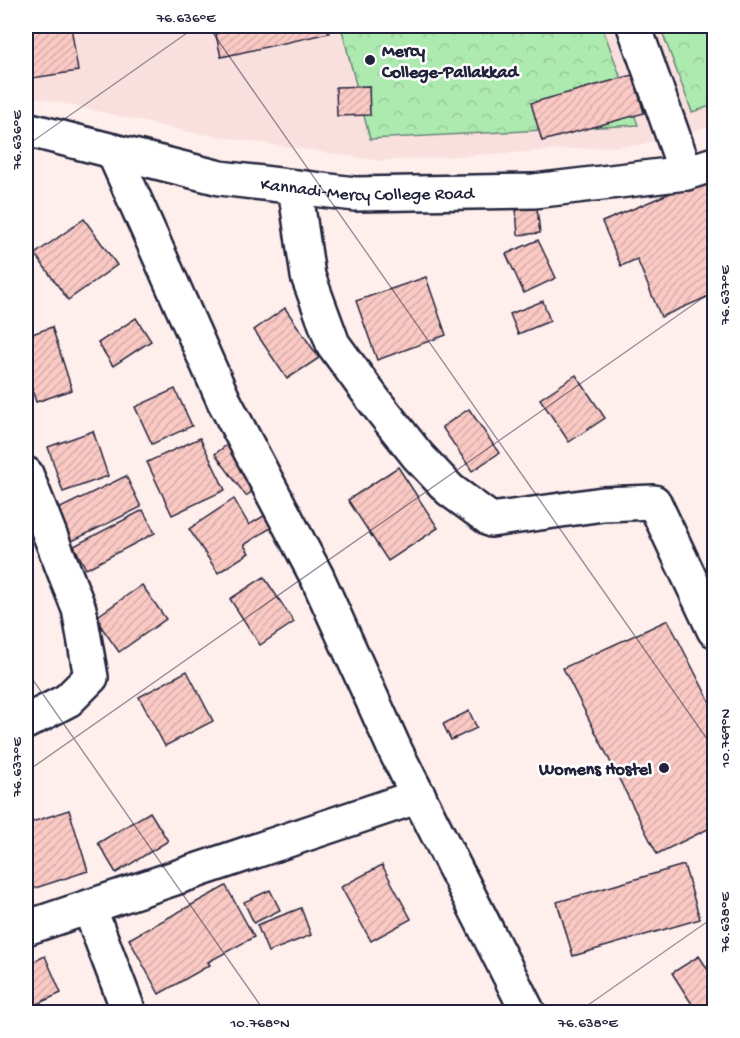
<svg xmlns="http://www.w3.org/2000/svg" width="740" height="1038" viewBox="0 0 740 1038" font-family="'Gochi Hand',sans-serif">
  <defs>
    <pattern id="forest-crowns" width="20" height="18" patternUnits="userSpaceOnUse" patternTransform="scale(1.5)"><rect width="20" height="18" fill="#adeab0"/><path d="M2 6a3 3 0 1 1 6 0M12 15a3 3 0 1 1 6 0" fill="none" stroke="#95c898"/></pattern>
    <pattern id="building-hatch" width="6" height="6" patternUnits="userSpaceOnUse" patternTransform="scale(1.5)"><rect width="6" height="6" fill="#fac9c4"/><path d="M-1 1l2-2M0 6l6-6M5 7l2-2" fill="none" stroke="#d6aca9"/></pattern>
  </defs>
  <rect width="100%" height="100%" fill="#feefed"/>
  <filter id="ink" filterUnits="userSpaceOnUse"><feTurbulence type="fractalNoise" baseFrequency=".0167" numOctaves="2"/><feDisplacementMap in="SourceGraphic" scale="12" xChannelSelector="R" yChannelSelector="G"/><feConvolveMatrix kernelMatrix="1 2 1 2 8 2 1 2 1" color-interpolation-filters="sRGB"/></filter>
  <g filter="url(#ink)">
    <!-- built -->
    <path fill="#f9e0de" d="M26,26h688v99l-75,20 -258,16 -192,-29 -163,-37z"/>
    <!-- forest -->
    <g fill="url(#forest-crowns)" stroke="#688676" stroke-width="1.5">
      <path d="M341,26h261l36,99 -268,14z"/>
      <path d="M660,26h54v79l-22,7z"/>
    </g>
    <!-- building -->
    <g fill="url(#building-hatch)" stroke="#22223b" stroke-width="1.5">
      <path d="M26,26h45l7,45 -52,8z"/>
      <path d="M214,26h113l2,7 -108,24z"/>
      <path d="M633,75l11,38 -102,28 -11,-38z"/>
      <path d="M369,86l1,29 -33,1 -1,-29z"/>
      <path d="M708,177l6,15v102l-53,23 -24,-58 -16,7 -19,-44z"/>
      <path d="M537,208l3,25 -22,2 -2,-25z"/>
      <path d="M84,219l33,46 -49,35 -33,-46z"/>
      <path d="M538,240l18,38 -32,15 -18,-39z"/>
      <path d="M426,277l20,58 -69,25 -21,-59z"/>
      <path d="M543,301l7,20 -32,13 -8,-20z"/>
      <path d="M285,308l34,50 -32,21 -33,-49z"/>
      <path d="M136,318l15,23 -38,25 -15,-23z"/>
      <path d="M52,327l20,63 -36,12 -10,-32v-34z"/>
      <path d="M576,375l29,43 -36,24 -29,-43z"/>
      <path d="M175,389l17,37 -40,18 -17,-37z"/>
      <path d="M469,409l30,44 -27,18 -30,-44z"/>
      <path d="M93,431l15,45 -45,16 -15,-45z"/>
      <path d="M200,438l25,52 -53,25 -25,-53z"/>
      <path d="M236,438l31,42 -21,16 -31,-42z"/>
      <path d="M398,467l40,61 -50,33 -40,-61z"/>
      <path d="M126,476l15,31 -73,36 -16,-31z"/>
      <path d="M234,499l15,26 18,-11 8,11 -31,20 5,8 -31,20 -29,-44z"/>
      <path d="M143,510l12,23 -69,36 -12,-23z"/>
      <path d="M264,577l30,45 -34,23 -30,-46z"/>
      <path d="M142,585l24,34 -47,33 -24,-34z"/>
      <path d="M668,620l46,90v116l-57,28 -94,-186z"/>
      <path d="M187,671l26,50 -48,25 -26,-49z"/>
      <path d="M469,711l8,17 -26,12 -8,-16z"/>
      <path d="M69,810l19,61 -62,20v-67z"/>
      <path d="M150,812l18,29 -52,32 -18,-30z"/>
      <path d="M382,865l29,54 -40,22 -30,-54z"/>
      <path d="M684,865l16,54 -127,37 -16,-54z"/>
      <path d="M226,886l28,51 -46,25 2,3 -51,29 -30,-55z"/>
      <path d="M270,890l10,20 -26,13 -10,-21z"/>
      <path d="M301,908l10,27 -43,17 -11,-27z"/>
      <path d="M45,956l16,37 -35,16v-44z"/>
      <path d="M699,956l15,23v30l-4,3h-13l-25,-39z"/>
    </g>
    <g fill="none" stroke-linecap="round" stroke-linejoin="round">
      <defs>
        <g id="minor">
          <path d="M634,26l52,147"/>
          <path d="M113,151l111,250 93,176 79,175 132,260"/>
          <path d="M295,187l13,89 25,68 43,59 42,53 32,34 41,30 112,-16 51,-2 60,128"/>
          <path d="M26,474l53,135 12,68 -23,23 -42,22"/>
          <path d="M89,907l40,105"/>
          <path d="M26,928l393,-132"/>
        </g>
        <g id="major">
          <path id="s1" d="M26,129l194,49 135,16 179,-3 152,-18 28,-9"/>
        </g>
      </defs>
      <!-- minor casing -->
      <use href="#minor" stroke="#22223b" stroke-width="38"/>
      <!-- major casing -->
      <use href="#major" stroke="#22223b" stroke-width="38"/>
      <!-- minor -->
      <use href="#minor" stroke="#fff" stroke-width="33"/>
      <!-- major -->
      <use href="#major" stroke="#fff" stroke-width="33"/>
    </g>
  </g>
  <!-- ticks -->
  <path fill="none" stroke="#22223b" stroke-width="1.5" stroke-opacity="0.45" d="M208,26l506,723M26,146l171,-120M26,670l239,342M26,772l688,-482M578,1012l136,-95"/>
  <!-- markers -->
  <g fill="#22223b" stroke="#fff" stroke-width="2">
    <circle cx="370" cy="60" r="6"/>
    <circle cx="664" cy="768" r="6"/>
  </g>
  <g text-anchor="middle" stroke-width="5" stroke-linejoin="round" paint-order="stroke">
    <!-- poi labels -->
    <g font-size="18" font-weight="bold" fill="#22223b" stroke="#fff" text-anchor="start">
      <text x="382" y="56">Mercy<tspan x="382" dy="21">College-Pallakkad</tspan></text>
      <text x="652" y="774" text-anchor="end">Womens Hostel</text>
    </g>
    <!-- street labels -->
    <g font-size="18" fill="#22223b" stroke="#fff">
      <text dy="6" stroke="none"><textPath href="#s1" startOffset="348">Kannadi-Mercy College Road</textPath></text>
    </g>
  </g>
  <!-- margin -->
  <rect width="740" height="1038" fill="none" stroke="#fff" stroke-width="66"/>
  <rect x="33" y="33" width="674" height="972" fill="none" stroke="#22223b" stroke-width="2"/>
  <g font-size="15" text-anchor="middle" fill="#22223b">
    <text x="186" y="22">76.636°E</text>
    <text transform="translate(16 140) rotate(-90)" y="5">76.636°E</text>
    <text transform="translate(724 295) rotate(-90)" y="5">76.637°E</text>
    <text transform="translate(724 738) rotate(-90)" y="5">10.769°N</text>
    <text transform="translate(16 767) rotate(-90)" y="5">76.637°E</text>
    <text transform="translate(724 922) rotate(-90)" y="5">76.638°E</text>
    <text x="260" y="1027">10.768°N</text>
    <text x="588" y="1027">76.638°E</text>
  </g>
</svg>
